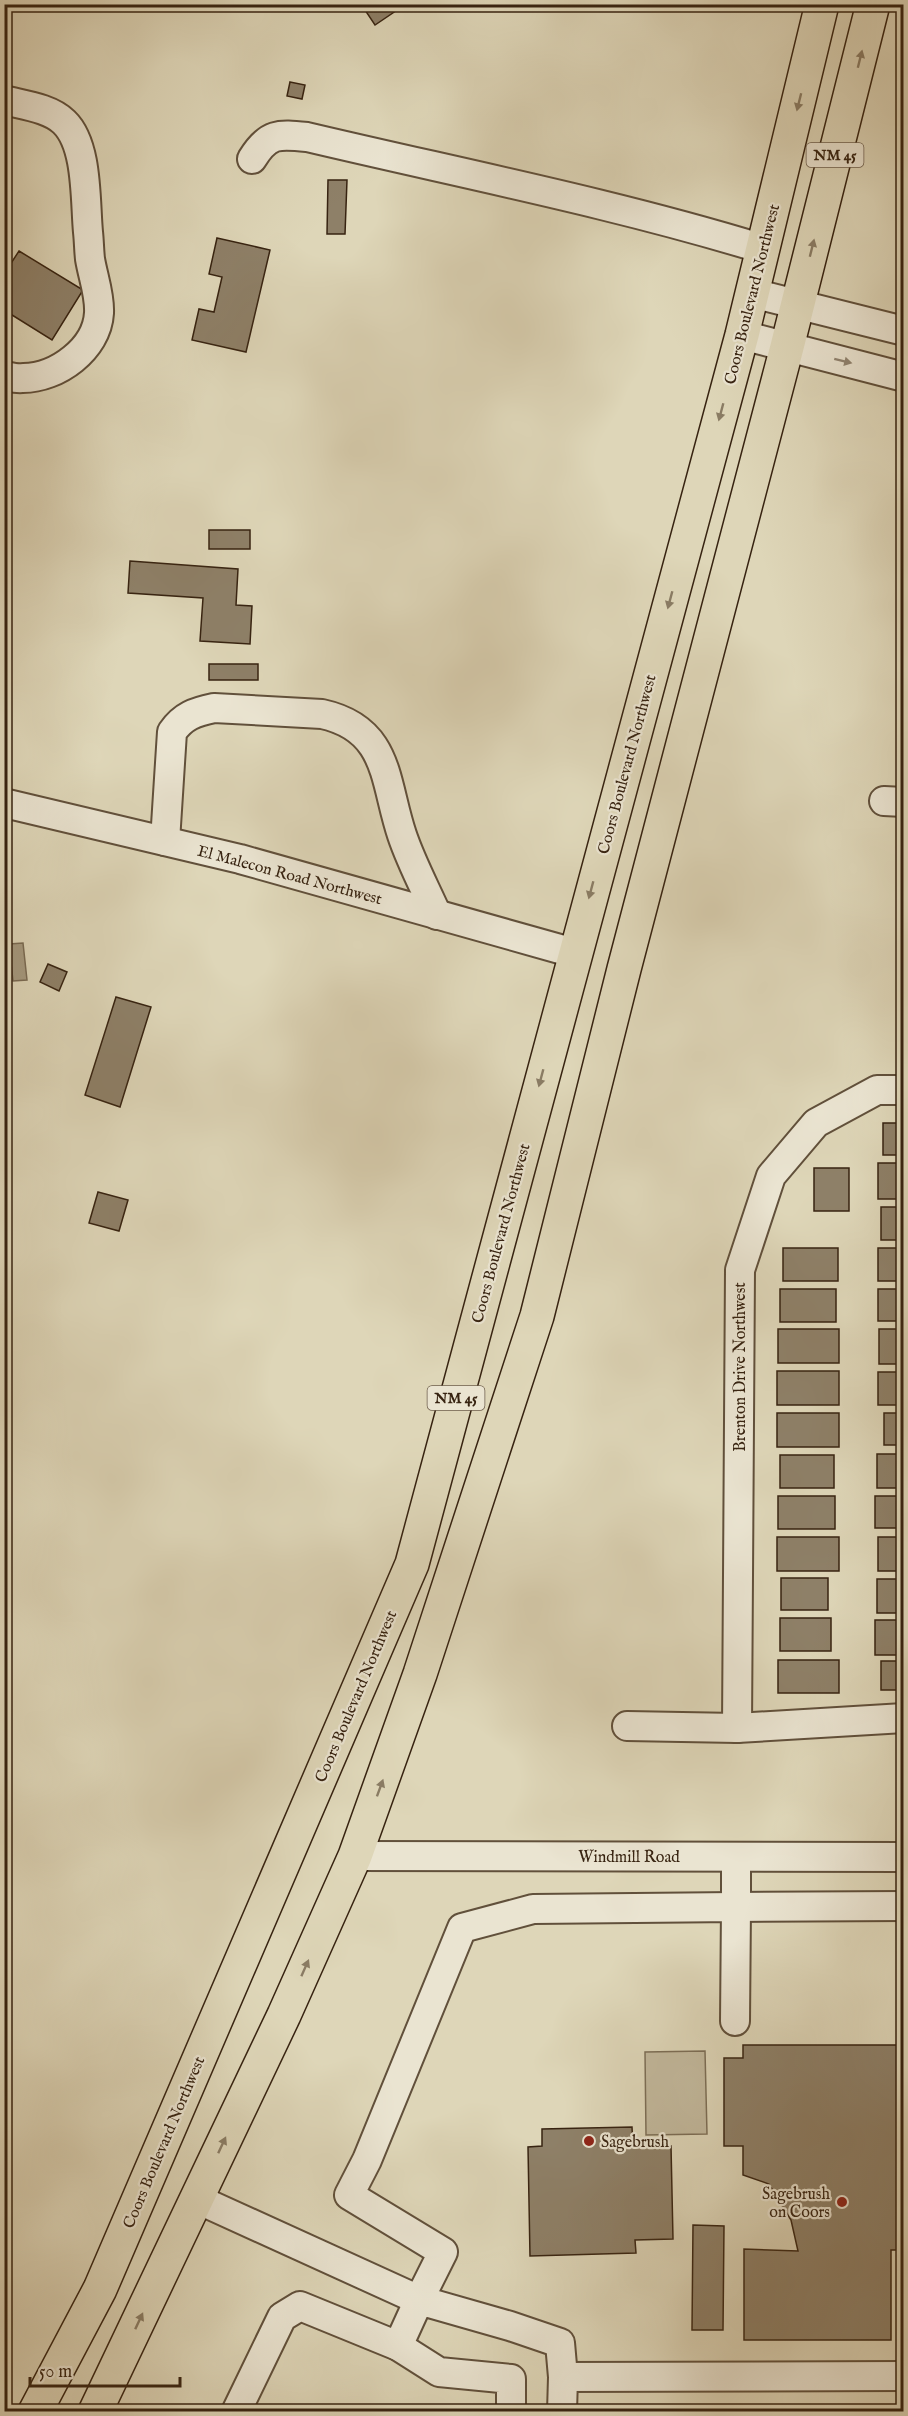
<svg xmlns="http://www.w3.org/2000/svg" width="908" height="2416" viewBox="0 0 908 2416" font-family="'IM FELL English',serif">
  <rect width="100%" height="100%" fill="#ded6b8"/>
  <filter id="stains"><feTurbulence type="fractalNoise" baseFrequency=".00333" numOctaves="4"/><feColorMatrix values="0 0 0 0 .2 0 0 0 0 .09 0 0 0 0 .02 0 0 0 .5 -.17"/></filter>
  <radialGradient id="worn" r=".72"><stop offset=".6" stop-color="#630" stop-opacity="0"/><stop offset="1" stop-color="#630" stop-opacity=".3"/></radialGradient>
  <!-- green -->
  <path fill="#c2b89c" stroke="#7c6e56" stroke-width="1.5" d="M705,2051l2,83 -61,1 -1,-83z"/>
  <!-- water -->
  <path fill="#a5997f" stroke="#796a53" stroke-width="1.5" d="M23,943l4,37 -14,1 -4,-37z"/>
  <!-- building -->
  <g fill="#8e8068" stroke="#372311" stroke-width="1.5">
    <path d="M361,4h45l-31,21z"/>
    <path d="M290,82l15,3 -3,14 -15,-3z"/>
    <path d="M328,180h19l-2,54h-18z"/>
    <path d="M217,238l53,12 -24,102 -54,-12 7,-31 15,3 8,-35 -13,-3z"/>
    <path d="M19,251l64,39 -31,50 -48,-30v-36z"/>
    <rect x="209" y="530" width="41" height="19"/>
    <path d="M130,561l108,8 -2,36 16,1 -2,38 -50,-3 3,-43 -75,-5z"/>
    <rect x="209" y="664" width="49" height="16"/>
    <path d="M48,964l19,8 -8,19 -19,-9z"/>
    <path d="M116,997l35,10 -31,100 -35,-12z"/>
    <rect x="883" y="1123" width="21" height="32"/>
    <rect x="878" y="1163" width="26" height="36"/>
    <rect x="814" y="1168" width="35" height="43"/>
    <path d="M98,1192l30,8 -9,31 -30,-8z"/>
    <rect x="881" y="1207" width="23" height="33"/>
    <rect x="783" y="1248" width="55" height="33"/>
    <rect x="878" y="1248" width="26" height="33"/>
    <rect x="780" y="1289" width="56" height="33"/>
    <rect x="878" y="1289" width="26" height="32"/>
    <rect x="778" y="1329" width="61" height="34"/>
    <rect x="879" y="1329" width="25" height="35"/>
    <rect x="777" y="1371" width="62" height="34"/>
    <rect x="878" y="1372" width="26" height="33"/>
    <rect x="777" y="1413" width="62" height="34"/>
    <rect x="884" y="1413" width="20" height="32"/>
    <rect x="877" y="1454" width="27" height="34"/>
    <rect x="780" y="1455" width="54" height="33"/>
    <rect x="778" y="1496" width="57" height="33"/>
    <rect x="875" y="1496" width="29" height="32"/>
    <rect x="777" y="1537" width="62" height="34"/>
    <rect x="878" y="1537" width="26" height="34"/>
    <rect x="781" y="1578" width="47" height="32"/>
    <rect x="877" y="1579" width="27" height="34"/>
    <rect x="780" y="1618" width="51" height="33"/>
    <rect x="875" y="1620" width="29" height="35"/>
    <rect x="778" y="1660" width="61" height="33"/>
    <rect x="881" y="1661" width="23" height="29"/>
    <path d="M743,2045h161v205h-13v90h-147v-91l54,2 -7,-31 -22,-36 -26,-9v-29h-19v-88h19z"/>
    <path d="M632,2127l1,20 38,-1 2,93 -38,1 1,13 -106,3 -2,-109 14,-1v-17z"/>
    <path d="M693,2225l31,1 -1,104h-31z"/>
  </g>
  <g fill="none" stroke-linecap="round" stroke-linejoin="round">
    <defs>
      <g id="minor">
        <path d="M4,100c19,5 46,8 60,22 24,23 21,78 24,110 1,9 1,18 2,27 3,18 10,36 9,54 -2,36 -42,65 -76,65 -6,1 -13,-1 -19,-2"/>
        <path d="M252,159c16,-26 26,-25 55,-22 152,36 306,66 456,112"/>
        <path d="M752,293l152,38"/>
        <path d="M742,335l162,42"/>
        <path d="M884,801l20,1"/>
        <path d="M4,803l236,56 334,94"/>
        <path d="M165,841l7,-109c11,-16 23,-20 42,-24l108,6c68,15 62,68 80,121 9,27 23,53 35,80"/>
        <path d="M627,1726l110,2 167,-10"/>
        <path d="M737,1728l3,-458 31,-94 45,-53 61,-33h27"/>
        <path d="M355,1856l549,1"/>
        <path d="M736,1857v50l168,-1"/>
        <path d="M197,2199l222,101 24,-48 -94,-57 18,-35 95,-232 71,-19 203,-2 -1,114"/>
        <path d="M398,2346l21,-46 91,26 50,17 3,34"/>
        <path d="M236,2412l46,-95 18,-11 98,40 41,26 72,7v33"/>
        <path d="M562,2412l1,-35 341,-1"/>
      </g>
      <g id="major">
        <path d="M35,2412l65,-123 312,-725 330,-1229 80,-331"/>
        <path d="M95,2412l189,-397 71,-159 65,-182 117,-358 87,-347 163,-622 86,-343"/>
      </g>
    </defs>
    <!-- minor casing -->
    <use href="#minor" stroke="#61503b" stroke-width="32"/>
    <!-- major casing -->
    <use href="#major" stroke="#372311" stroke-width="36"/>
    <!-- minor -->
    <use href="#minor" stroke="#eae4d1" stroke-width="28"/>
    <!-- major -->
    <use href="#major" stroke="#ded6b8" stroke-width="33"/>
  </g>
  <!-- one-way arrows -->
  <defs><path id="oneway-solid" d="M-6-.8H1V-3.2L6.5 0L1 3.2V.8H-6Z" transform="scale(1.5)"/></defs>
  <g fill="#8a7c64">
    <use href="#oneway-solid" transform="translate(860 59) rotate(-76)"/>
    <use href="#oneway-solid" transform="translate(799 102) rotate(104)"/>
    <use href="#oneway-solid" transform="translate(812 248) rotate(-76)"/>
    <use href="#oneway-solid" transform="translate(721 412) rotate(105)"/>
    <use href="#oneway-solid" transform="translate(670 600) rotate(105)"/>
    <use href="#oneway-solid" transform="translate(591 890) rotate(105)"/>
    <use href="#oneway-solid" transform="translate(541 1078) rotate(105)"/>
    <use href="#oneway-solid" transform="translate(380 1788) rotate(-70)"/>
    <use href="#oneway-solid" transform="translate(305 1968) rotate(-66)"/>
    <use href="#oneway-solid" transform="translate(222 2145) rotate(-65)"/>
    <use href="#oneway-solid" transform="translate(139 2321) rotate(-65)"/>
  </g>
  <use fill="#908471" href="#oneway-solid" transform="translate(843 361) rotate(14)"/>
  <!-- markers -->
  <g fill="#8f2418" stroke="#eae4d1" stroke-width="2">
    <circle cx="589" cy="2141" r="6"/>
    <circle cx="842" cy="2202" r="6"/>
  </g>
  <g text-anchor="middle" stroke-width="4.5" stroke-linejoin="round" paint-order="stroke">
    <!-- shield labels -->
    <g fill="#eae4d1" stroke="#6d5d4b" stroke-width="1.5">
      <rect x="806.5" y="143" width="57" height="24" rx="4.5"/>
      <rect x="427.5" y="1386" width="57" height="24" rx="4.5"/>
    </g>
    <g font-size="15" font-weight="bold" fill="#372311">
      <text x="835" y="160">NM 45</text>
      <text x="456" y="1403">NM 45</text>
    </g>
    <!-- street labels -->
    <g font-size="16" fill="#372311" stroke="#eae4d1">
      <text transform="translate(751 294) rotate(-76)" y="6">Coors Boulevard Northwest</text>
      <text transform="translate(626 764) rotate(-75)" y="6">Coors Boulevard Northwest</text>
      <text transform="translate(290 874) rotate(15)" y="6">El Malecon Road Northwest</text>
      <text transform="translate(500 1233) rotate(-75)" y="6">Coors Boulevard Northwest</text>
      <text transform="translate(739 1367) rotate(-90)" y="6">Brenton Drive Northwest</text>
      <text transform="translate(355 1696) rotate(-67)" y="6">Coors Boulevard Northwest</text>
      <text x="629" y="1862">Windmill Road</text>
      <text transform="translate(163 2142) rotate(-67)" y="6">Coors Boulevard Northwest</text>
    </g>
    <!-- poi labels -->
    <g font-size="16" fill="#372311" stroke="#eae4d1" text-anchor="start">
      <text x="601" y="2147">Sagebrush</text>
      <text x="830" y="2199" text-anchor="end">Sagebrush<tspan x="830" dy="18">on Coors</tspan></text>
    </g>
  </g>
  <!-- margin -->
  <rect width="908" height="2416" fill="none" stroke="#ded6b8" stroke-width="24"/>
  <rect x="6" y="6" width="896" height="2404" fill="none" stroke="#372311" stroke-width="3"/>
  <rect x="12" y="12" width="884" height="2392" fill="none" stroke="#372311" stroke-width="1.5"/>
  <!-- scale -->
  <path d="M30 2377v9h150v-9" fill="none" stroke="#372311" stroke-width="3"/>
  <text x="39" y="2377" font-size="18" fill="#372311" stroke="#eae4d1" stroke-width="4.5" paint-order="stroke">50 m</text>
  <rect width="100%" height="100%" filter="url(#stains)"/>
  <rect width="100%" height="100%" fill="url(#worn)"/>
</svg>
